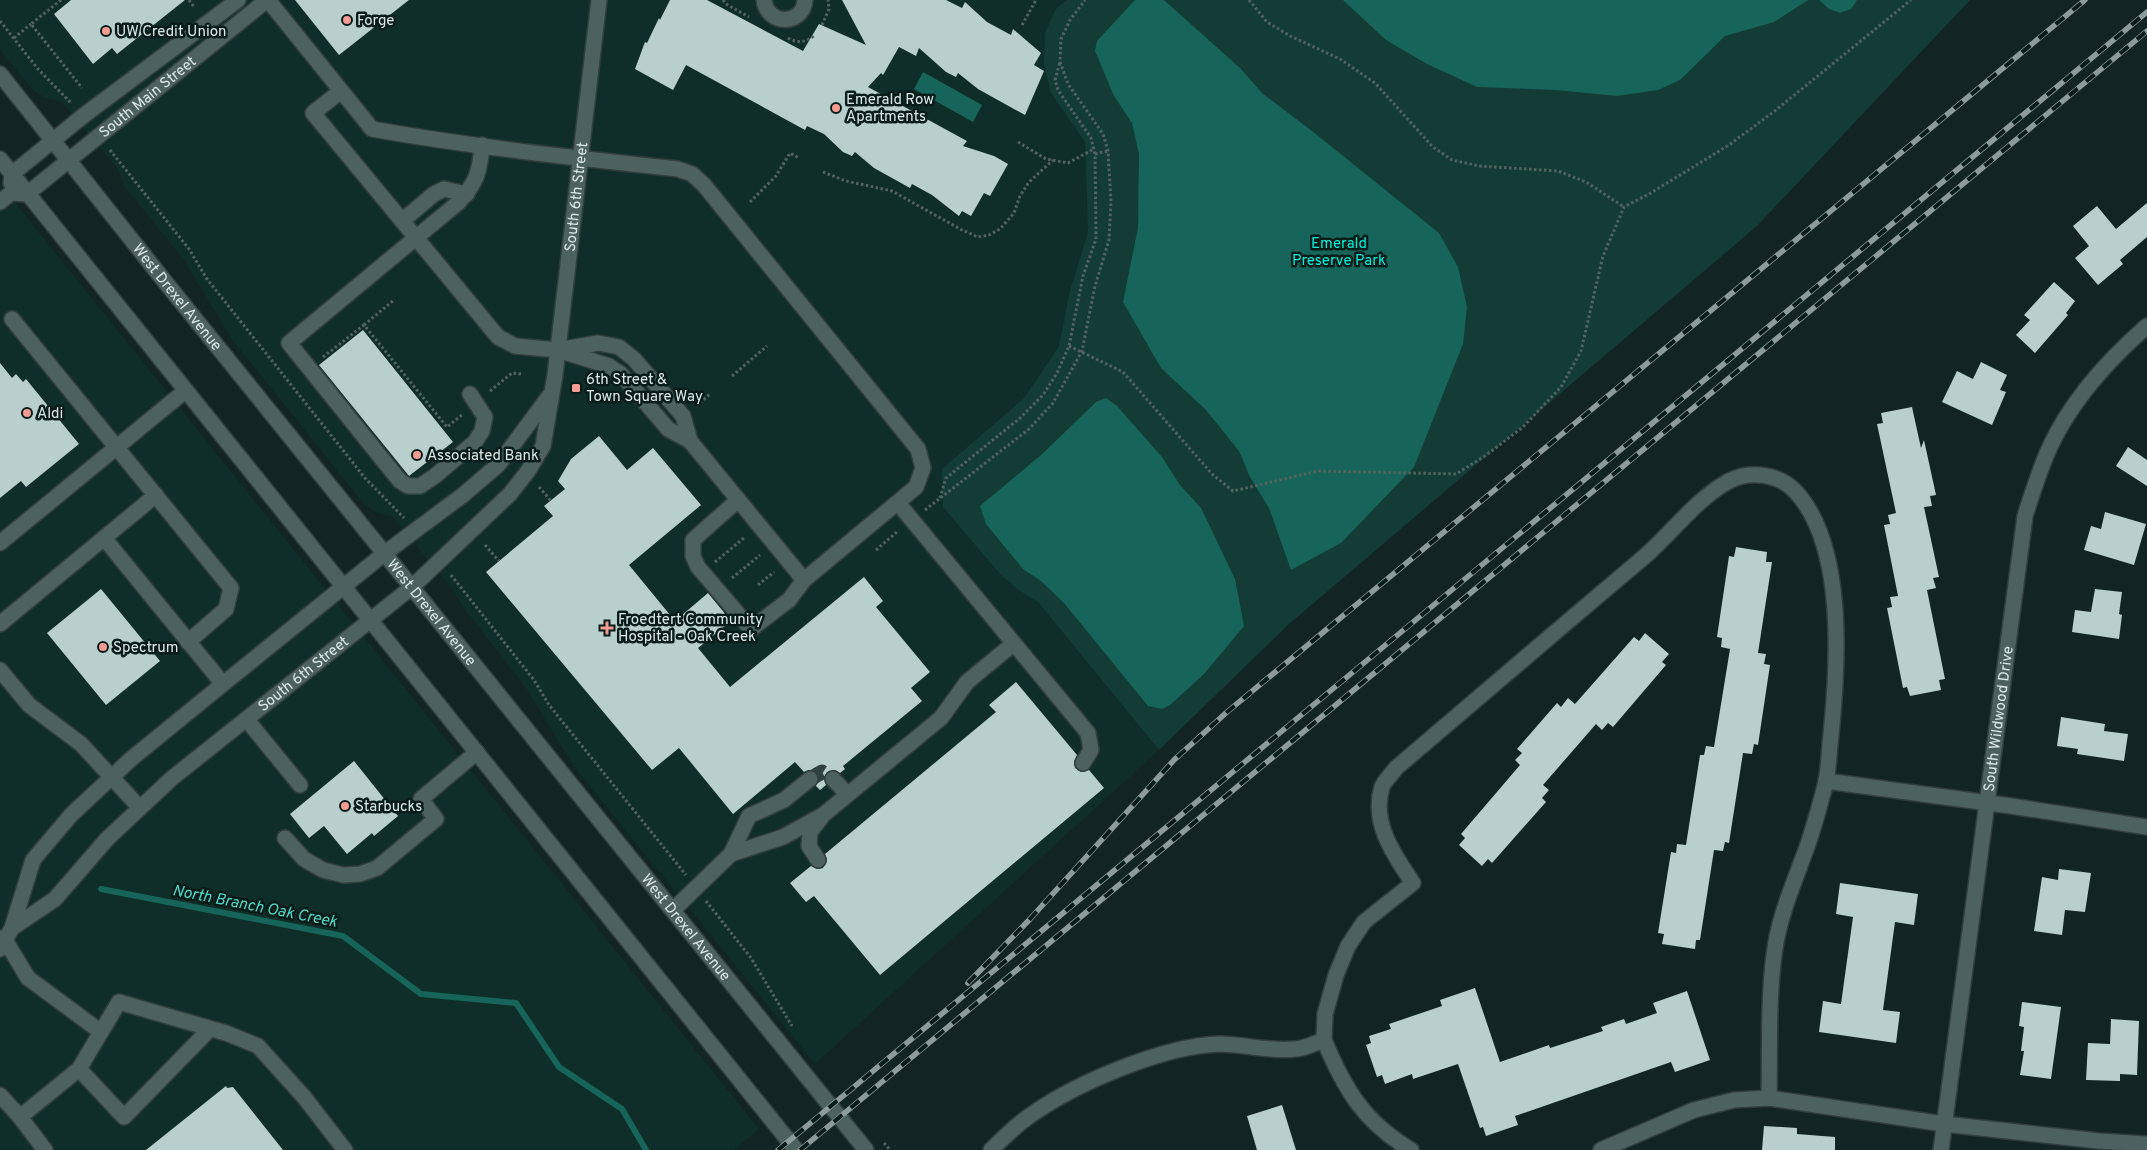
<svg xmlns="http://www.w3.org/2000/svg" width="2147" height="1150" viewBox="0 0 2147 1150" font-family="Overpass,sans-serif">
  <rect width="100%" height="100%" fill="#122522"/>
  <!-- built -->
  <g fill="#102e29">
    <path d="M0,0h1066l-10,9 -5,84 34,49 3,90 -19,62 -10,52 -35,52 -82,71 78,122 18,11 121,148 -344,314 -240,-296 -49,-80 -63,-81 -6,-12 -64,-78 -15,-4 -14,-9 -133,-166 -48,-79 -58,-72 -7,-18 -55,-66 -19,-6 -10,-6 -34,-41z"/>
    <path d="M0,184l759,945 -25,21h-734z"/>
  </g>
  <!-- green -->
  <path fill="#143c36" d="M1066,0h904l-213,226 -468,398 -130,126 -121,-148 -18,-11 -19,-16 -58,-68 -1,-38 82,-71 35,-52 10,-52 19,-62 -3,-90 -34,-49 -7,-29 1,-31 11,-24z"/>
  <!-- water -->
  <g fill="#16645a">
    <path d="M1135,0h29l76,68 23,26 49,37 127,102 19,34 9,40 -4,37 -49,123 -73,76 -50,27 -22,-62 -19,-31 -11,-26 -33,-41 -45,-42 -38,-66 15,-74 1,-74 -7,-31 -18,-27 -19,-45 2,-10z"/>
    <path d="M1343,0h465l-34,22 -49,14 -45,44 -22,10 -41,6 -61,-6 -79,-3 -50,-23 -41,-24z"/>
    <path d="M1819,0h38l-6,9 -11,4 -11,-4z"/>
    <path d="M923,72l59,33 -9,17 -59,-33z"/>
    <path d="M1106,398l11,8 45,51 18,28 21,23 34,71 9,47 -40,48 -34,31 -8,4 -14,-3 -84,-103 -23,-22 -18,-12 -19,-23 -18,-22 -6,-18 60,-50 56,-54z"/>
  </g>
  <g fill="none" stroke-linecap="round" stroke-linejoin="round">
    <!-- stream -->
    <path stroke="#16645a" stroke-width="6" d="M101,889l242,47 78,58 95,9 43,64 63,42 24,41"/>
  </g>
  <!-- building -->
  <g fill="#b8cfcb">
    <path d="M71,0h114l-68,54 -5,-6 -19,16 -39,-50z"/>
    <path d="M295,0h114l-70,55z"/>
    <path d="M670,0h37l96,51 16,-27 47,21 -24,-45h104l16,8 3,-6 22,20 24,13 2,-6 28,24 -7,12 10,6 -19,44 -47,-26 -20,-16 -2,4 -10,-5 -27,-24 -3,8 -17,-9 -16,28 -2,-2 -13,14 99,54 -4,5 31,10 14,8 -18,32 -6,-3 -13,23 -9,-5 -3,5 -27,-21 -20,-11 -2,4 -36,-20 -19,-16 -3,4 -9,-4 -19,-18 -17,-8 -2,4 -119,-65 -13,25 -38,-21 10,-27 2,1 12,-25 1,2z"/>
    <path d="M2147,203v34l-27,23 3,4 -25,21 -23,-27 14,-12 -16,-20 24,-20 19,23z"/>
    <path d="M2054,282l21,19 -9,12 2,2 -33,38 -19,-18 14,-15 -6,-5z"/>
    <path d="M363,330l90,112 -44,34 -90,-111z"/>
    <path d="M1981,362l26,13 -7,15 6,2 -14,33 -50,-23 15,-31 16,8z"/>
    <path d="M0,363l12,15 4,-4 7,8 3,-3 53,65 -53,43 -5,-6 -21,17z"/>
    <path d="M1912,407l9,41 3,-8 12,55 -6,1 2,10 -8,1 15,70 -6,1 3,10 -9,2 18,89 -6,1 2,10 -31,6 -3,-9 -4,1 -16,-80 5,-1 -2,-10 8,-1 -14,-71 6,-1 -2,-9 8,-2 -19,-89 6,-1 -2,-10z"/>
    <path d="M599,436l28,34 26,-22 48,57 -72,60 46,56 33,-28 23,28 -33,27 32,39 134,-110 19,24 -7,6 54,65 -19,16 11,13 -79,65 2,3 -5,4 -5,-3 -8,2 -3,5 2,8 -6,5 -4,-4 3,-8 -2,-5 -8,-3 -5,2 -9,-10 -62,52 -54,-66 -27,22 -166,-198 67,-56 -9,-10 21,-17 -7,-8 13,-22z"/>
    <path d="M2128,447l19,13v26l-31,-20z"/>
    <path d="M2105,512l41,12 -12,41 -50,-15 7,-24 10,3z"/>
    <path d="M1736,547l31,5 -1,10h6l-14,91 8,1 -2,10 6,1 -12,80 -4,-1 -2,10 -9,-1 -14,90 -4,-1 -2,9 -9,-1 -14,90h-4l-1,9 -33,-5 2,-10 -6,-1 13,-81 5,1 1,-9 9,1 14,-90h4l2,-9 8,1 16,-98 -9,-2 1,-9 -5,-1 12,-81 5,1z"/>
    <path d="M101,589l59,72 -54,44 -59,-72z"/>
    <path d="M2095,589l27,3 -3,22 3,1 -3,24 -47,-7 3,-22 16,2z"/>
    <path d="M1645,633l24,21 -7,8 4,3 -53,62 -5,-4 -6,7 -6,-6 -53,61 6,5 -7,8 4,4 -54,61 -4,-4 -6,7 -23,-21 6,-7 -4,-4 59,-69 -5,-5 7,-7 -5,-4 40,-46 4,4 7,-9 7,6 59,-67 5,4z"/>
    <path d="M1016,682l61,73 -3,7 1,6 7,4 7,-2 15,18 -224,187 -66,-79 -8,6 -16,-19 21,-17 7,3 5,-1 4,-8 -2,-6 171,-142 -7,-7z"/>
    <path d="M2061,717l44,7 -1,7 24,3 -4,27 -47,-7 1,-5 -21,-3z"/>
    <path d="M354,761l44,55 -24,20 -2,-3 -25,21 -23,-28 -15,12 -19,-24z"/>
    <path d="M2059,869l32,4 -6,39 -20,-2 -3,25 -28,-4 8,-54 16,3z"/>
    <path d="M1840,883l78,11 -4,31 -19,-3 -12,88 17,2 -4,31 -77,-11 4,-31 18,3 12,-87 -17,-3z"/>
    <path d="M1475,988l25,74 49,-17 1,3 53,-17 -2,-4 23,-8 2,5 31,-11 -4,-10 34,-12 23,69 -35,12 -4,-10 -156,54 3,9 -32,11 -3,-9 -3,1 -22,-64 -45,15 -1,-5 -27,10 -3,-9 -5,2 -11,-32 5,-2 -2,-7 22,-7 -2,-5 53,-18 -2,-6z"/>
    <path d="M2022,1002l39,5 -10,72 -31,-4 4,-24h-3l3,-24 -5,-1z"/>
    <path d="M2111,1019l28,2 -2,54 -17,-1v7l-34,-1 2,-37 22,1z"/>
    <path d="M226,1086l1,2 6,-1 50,63h-137z"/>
    <path d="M1282,1105l14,45h-39l-10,-34z"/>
    <path d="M1764,1126l33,2v6l38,3v13h-73z"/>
  </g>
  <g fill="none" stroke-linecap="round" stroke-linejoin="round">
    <!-- minor-tunnel -->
    <path stroke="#304240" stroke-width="15" stroke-dasharray="15 8" stroke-linecap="butt" d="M810,779l12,-7 11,7"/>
    <defs>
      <g id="minor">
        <path d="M268,0l104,129c101,18 204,29 306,40l14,5 12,11 214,264 5,19 -7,19 -112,93 -15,20 -38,29 -53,-62 -5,-11v-16l45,-40"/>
        <path d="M764,0c3,26 39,26 41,0"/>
        <path id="s1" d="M0,74l162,204 704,872"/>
        <path d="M341,91l-28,22 185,224 17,9 43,4 51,16 12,8 47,55 22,12 -7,-25 -49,-57 -15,-12 -21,-4 -40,7"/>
        <path d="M0,159l796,991"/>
        <path d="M11,183l1,-9 71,-58 155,-116"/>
        <path id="s2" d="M0,202l11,-9 16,1 240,-194"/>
        <path d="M402,221l32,-27 10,-5 23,5"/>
        <path d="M12,319l219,269 -5,21 -38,33"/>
        <path d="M470,394l15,23 -3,14 -7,11 -40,34 -15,10h-12l-8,-5 -13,-16 -98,-122 170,-141c18,-20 21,-31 23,-57"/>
        <path d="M690,441l114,139"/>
        <path d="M898,503l190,230 3,17 -8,13"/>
        <path d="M104,538l52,-43"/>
        <path d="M0,543l185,-152"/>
        <path d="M0,624l104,-86 119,146"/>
        <path d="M0,670l29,35 52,39 59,64"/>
        <path d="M247,720l53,65"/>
        <path d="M833,779l14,15"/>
        <path d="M1826,781l185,25 136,21"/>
        <path d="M285,838l19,21 19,11 20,5 17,-1 17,-6 59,-49 -15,-20 56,-47"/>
        <path d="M731,854l18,-38 35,-16 26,-21"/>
        <path d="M818,860l-9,-14 1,-14 11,-14"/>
        <path d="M673,910l58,-56 52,-17 40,-22 118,-97 26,-36 46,-38"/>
        <path id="s3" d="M12,928l43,-29 52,-60 64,-60 241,-192 98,-93 18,-23 15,-25 12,-71 44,-375"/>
        <path d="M0,938l5,2 23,38 73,54 -22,37 -59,48"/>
        <path d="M0,949l12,-21 21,-68 38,-45 60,-56 92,-75 162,-131 78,-58 35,-30 52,-70"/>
        <path d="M101,1032l18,-30 107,31 32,13 46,51 41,53"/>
        <path d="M1324,1040l1,-26 11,-39 12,-29 16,-24 49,-39c-19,-28 -42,-60 -31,-96 3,-7 10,-13 14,-19 82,-70 165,-141 248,-211 28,-24 52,-58 85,-76 22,-11 51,-7 67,11 50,55 42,174 35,243 -2,16 -2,34 -6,51 -5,18 -10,37 -16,55 -13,38 -30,73 -35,114 -6,47 -4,95 -5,143"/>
        <path d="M79,1069l45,48 86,-88"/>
        <path d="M0,1095l20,22 25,33"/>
        <path d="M991,1150c13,-13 25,-25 40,-35 45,-32 132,-69 188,-71 25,0 51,8 76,5 10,0 20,-6 29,-9 21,50 40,82 87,110"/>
        <path d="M1601,1150l93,-40 40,-10 35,-2 175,26 155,17 48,3"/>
        <path id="s4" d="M1941,1150l84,-634c7,-22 14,-44 23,-65 21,-47 60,-91 99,-125"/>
      </g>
    </defs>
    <!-- minor casing -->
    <use href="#minor" stroke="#313e3c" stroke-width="18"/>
    <!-- path -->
    <g stroke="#536361" stroke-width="3" stroke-dasharray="2.5 2.5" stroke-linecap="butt">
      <path d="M61,0l-30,24 51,64"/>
      <path d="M189,0l5,7"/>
      <path d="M723,0l3,4 23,13"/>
      <path d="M1249,0l18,22 23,14 50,23 35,24 58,64 19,13 27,6 79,5 28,11 38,25"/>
      <path d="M0,21l38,48 33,34"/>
      <path d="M822,25l7,-16 -1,-9"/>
      <path d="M1022,25l14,-25"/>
      <path d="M14,38l17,-14"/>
      <path d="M788,38c10,6 19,4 27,-3"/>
      <path d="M1018,142l28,17 22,4 26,-14"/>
      <path d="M110,150l79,99 18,30 158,199 39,40"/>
      <path d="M1095,154l13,-3"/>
      <path d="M823,172l23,9 46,10 70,39 16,7 11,-2 11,-6 14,-16 6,-17 9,-14 24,-22"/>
      <path d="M750,202l26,-26 14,-23 9,5"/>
      <path d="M364,325l30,-25"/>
      <path d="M1069,346l54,26 89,102 21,17 85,-20 138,3 29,-18 38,-29 38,-40 20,-36 22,-95 21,-49 25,-13 80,-49 47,-35 135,-110"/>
      <path d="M323,357l41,-32 83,102 16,-13"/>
      <path d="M732,376l35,-30"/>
      <path d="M490,391l22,-18 9,1"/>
      <path d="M696,406l14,-12"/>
      <path d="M539,487l12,14"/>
      <path d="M940,498l6,-20 74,-60 23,-23 14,-22 12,-27 14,-70 13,-37 -1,-85 -4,-16 -33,-48 -3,-10 5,-18"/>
      <path d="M925,510l104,-81 24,-26 29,-52 13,-65 14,-46 2,-38 -3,-51 -5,-17 -35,-50 -8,-22 1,-23 9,-19 15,-20"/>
      <path d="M485,545l14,16"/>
      <path d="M876,550l22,-19"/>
      <path d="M715,562l30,-25"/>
      <path d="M451,575l83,105 15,25 137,170"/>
      <path d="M732,578l28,-23"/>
      <path d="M758,585l16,-13"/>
      <path d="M706,901l45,57 41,68"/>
      <path d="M884,1143l6,7"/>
    </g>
    <!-- minor -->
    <use href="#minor" stroke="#4d625f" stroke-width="15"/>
    <defs>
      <g id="rail">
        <path d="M968,983l62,-64 144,-159 53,-48 858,-712"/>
        <path d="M778,1150l1369,-1138"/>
        <path d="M800,1150l1347,-1119"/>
      </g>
    </defs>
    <!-- rail casing -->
    <use href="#rail" stroke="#8d9c9a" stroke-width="5.5"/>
    <!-- rail -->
    <use href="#rail" stroke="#081c19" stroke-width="4" stroke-dasharray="11" stroke-linecap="butt"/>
  </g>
  <!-- markers -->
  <g fill="#f59c94" stroke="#081c19" stroke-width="2">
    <circle cx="347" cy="20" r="5"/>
    <circle cx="106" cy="31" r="5"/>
    <circle cx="836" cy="108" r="5"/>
    <rect x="571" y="383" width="10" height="10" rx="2.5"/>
    <circle cx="27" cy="413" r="5"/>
    <circle cx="417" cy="455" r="5"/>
    <path d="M604.5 620.5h5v5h5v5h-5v5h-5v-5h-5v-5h5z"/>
    <circle cx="103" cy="647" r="5"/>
    <circle cx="345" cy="806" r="5"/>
  </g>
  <g text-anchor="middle" stroke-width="5" stroke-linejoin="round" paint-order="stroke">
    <!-- poi labels -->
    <g font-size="15" fill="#dde9e7" stroke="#081c19" text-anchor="start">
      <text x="357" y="25">Forge</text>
      <text x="116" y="36">UW Credit Union</text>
      <text x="846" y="104">Emerald Row<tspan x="846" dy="17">Apartments</tspan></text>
      <text x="586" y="384">6th Street &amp;<tspan x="586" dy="17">Town Square Way</tspan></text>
      <text x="37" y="418">Aldi</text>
      <text x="427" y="460">Associated Bank</text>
      <text x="618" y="624">Froedtert Community<tspan x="618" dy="17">Hospital - Oak Creek</tspan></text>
      <text x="113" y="652">Spectrum</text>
      <text x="355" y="811">Starbucks</text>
    </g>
    <!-- street labels -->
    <g font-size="15" fill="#dde9e7" stroke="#081c19">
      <text dy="5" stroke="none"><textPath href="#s2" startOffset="185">South Main Street</textPath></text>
      <text dy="5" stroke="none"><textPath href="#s3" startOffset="972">South 6th Street</textPath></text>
      <text dy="5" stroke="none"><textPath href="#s1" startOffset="285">West Drexel Avenue</textPath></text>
      <text dy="5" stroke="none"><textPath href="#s1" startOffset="690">West Drexel Avenue</textPath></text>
      <text dy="5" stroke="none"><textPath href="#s3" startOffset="388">South 6th Street</textPath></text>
      <text dy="5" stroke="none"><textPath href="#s4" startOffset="435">South Wildwood Drive</textPath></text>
      <text dy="5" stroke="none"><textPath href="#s1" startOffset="1095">West Drexel Avenue</textPath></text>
    </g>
    <!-- park labels -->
    <g font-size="15" fill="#00f1da" stroke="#081c19">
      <text x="1339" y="248">Emerald<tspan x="1339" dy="17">Preserve Park</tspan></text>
    </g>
    <!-- water labels -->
    <g font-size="16" font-style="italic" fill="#4fdbc9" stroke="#081c19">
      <text transform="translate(255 905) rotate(11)" y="6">North Branch Oak Creek</text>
    </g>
  </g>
</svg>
